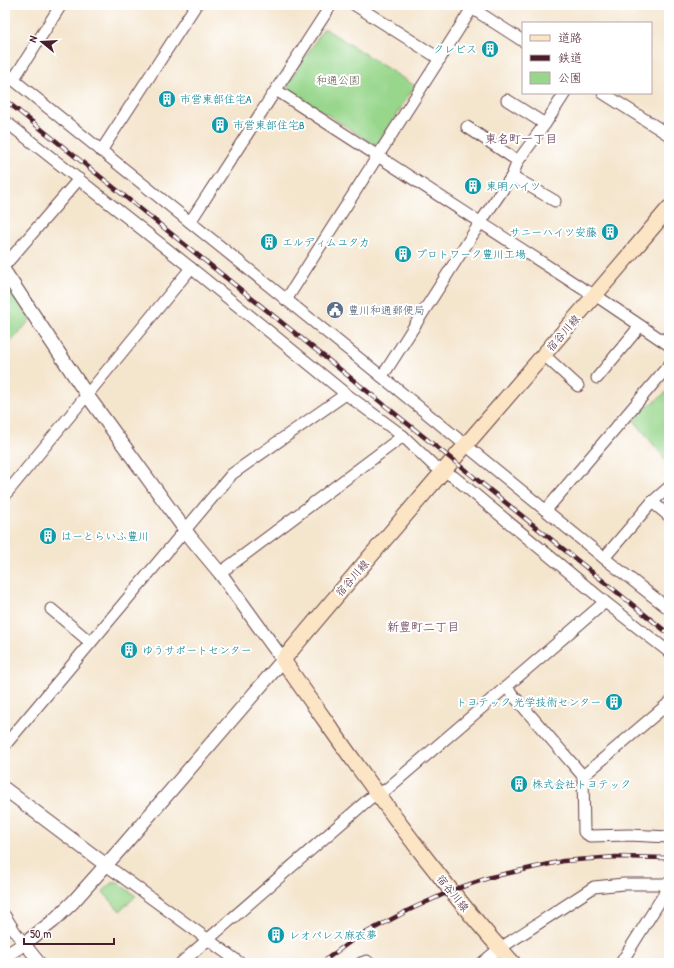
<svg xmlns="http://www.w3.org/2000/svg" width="674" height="968" viewBox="0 0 674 968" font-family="'Patrick Hand','Klee One',sans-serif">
  <rect width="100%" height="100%" fill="#fff"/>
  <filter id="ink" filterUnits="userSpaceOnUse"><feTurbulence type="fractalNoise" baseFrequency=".025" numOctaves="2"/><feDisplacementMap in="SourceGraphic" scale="8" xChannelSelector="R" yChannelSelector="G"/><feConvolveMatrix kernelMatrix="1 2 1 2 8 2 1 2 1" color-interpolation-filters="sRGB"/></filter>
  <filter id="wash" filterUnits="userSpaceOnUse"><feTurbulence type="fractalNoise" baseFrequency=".012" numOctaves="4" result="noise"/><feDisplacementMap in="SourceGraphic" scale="16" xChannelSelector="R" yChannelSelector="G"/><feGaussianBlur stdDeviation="0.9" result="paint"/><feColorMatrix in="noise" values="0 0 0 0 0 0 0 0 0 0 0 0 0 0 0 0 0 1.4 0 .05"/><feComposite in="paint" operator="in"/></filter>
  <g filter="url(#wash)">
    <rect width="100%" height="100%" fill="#f4e5cd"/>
    <!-- green -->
    <g fill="#97d68b" stroke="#707a5b">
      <path d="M324,28l91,58 -37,57 -5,1 -84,-54 -2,-5z"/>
      <path d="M5,286h4l22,33 -26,30z"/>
      <path d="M669,390v74l-36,-45z"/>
      <path d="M111,883h7l18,13 -16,15 -17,-19z"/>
    </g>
  </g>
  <g filter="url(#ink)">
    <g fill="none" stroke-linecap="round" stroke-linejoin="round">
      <defs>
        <g id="minor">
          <path d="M355,5l85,54"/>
          <path d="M467,5l56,36"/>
          <path d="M5,73l376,303 223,182 65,51"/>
          <path d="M13,80l48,-75"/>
          <path d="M276,90l307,199 12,6 74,50"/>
          <path d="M603,93l66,42"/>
          <path d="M507,100l38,24"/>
          <path d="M5,121l186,147 155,126 57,42 30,29 21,12 151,125 64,50"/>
          <path d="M467,127l51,34"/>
          <path d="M101,151l95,-146"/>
          <path d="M512,176l43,25"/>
          <path d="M190,222l141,-217"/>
          <path d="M5,265l74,-86"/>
          <path d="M286,300l188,-295"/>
          <path d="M544,355l34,31"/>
          <path d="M381,376l6,-7 93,-146 32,-47 6,-15 27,-37 20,-31"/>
          <path d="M597,378l43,-52"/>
          <path d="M5,495l186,-227"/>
          <path d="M652,502l17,14"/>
          <path d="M546,510l123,-145"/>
          <path d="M604,558l48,-56 17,-15"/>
          <path d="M220,573l183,-137"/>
          <path d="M51,609l39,33"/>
          <path d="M506,687l77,89 1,56 6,4 39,-1 40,2"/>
          <path d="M5,745l227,-271 114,-80"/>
          <path d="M583,776l86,-73"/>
          <path d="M106,865l134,98"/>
          <path d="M5,916l10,16 25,31"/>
          <path d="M181,963l188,-164 18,-10 218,-187"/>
          <path d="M361,963l6,-2 2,2"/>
          <path d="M482,963l17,-14 95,-62 30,-3h45"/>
          <path d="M621,963l42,-67 5,-12"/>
        </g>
        <g id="tertiary">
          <path d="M5,272l82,123 104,143 29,35 63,87 -160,186 -50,56 -21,20 -28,22 -19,12"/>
          <path d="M5,789l101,76"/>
        </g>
        <path id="secondary" d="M513,963c-61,-67 -115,-140 -167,-213 -21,-30 -43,-60 -63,-90 126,-152 258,-300 386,-452"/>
      </defs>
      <!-- minor casing -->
      <use href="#minor" stroke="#643d43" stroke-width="13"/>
      <!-- tertiary casing -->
      <use href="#tertiary" stroke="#643d43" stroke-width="15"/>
      <!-- secondary casing -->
      <use href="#secondary" stroke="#643d43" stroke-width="17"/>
      <!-- minor -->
      <use href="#minor" stroke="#fff" stroke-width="11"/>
      <!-- tertiary -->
      <use href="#tertiary" stroke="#fff" stroke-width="13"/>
      <!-- secondary -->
      <use href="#secondary" stroke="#fce5c4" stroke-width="15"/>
      <defs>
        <g id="rail">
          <path d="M5,100l664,534"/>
          <path d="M321,963l33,-24 55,-29 44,-20 38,-13 72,-16 53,-4 53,1"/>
        </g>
      </defs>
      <!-- rail casing -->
      <use href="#rail" stroke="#4a1f2b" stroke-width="4.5"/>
      <!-- rail -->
      <use href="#rail" stroke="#fff" stroke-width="3" stroke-dasharray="9" stroke-linecap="butt"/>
    </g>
  </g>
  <!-- icons -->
  <defs>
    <symbol id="building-disc" viewBox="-11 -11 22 22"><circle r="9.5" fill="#0f9aa8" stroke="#fff"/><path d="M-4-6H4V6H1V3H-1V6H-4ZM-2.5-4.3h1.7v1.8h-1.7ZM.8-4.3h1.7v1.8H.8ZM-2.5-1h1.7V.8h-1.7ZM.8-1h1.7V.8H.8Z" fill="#fff"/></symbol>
    <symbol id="civic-disc" viewBox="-11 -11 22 22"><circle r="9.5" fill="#5c6f8a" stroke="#fff"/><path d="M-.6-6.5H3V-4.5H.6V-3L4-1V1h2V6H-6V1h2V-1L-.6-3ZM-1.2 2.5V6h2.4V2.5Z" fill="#fff"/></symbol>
  </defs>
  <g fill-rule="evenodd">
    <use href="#building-disc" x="480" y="39" width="20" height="20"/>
    <use href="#building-disc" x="157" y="89" width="20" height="20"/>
    <use href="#building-disc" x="210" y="115" width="20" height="20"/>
    <use href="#building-disc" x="463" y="176" width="20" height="20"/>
    <use href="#building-disc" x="600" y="222" width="20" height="20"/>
    <use href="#building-disc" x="259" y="232" width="20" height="20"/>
    <use href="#building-disc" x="393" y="244" width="20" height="20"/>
    <use href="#civic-disc" x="325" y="300" width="20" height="20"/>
    <use href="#building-disc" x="38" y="526" width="20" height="20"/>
    <use href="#building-disc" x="119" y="640" width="20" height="20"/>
    <use href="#building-disc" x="604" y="692" width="20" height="20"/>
    <use href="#building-disc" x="509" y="774" width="20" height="20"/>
    <use href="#building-disc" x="266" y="925" width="20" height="20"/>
  </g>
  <g text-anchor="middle" stroke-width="4" stroke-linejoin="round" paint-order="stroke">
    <!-- culture labels -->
    <g font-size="11" fill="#0d838f" stroke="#fff" text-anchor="start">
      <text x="477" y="53" text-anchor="end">クレビス</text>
      <text x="180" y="103">市営東部住宅A</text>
      <text x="233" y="129">市営東部住宅B</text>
      <text x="486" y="190">東明ハイツ</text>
      <text x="597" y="236" text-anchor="end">サニーハイツ安藤</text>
      <text x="282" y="246">エルディムユタカ</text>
      <text x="416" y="258">プロトワーク豊川工場</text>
      <text x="61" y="540">はーとらいふ豊川</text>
      <text x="142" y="654">ゆうサポートセンター</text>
      <text x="601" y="706" text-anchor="end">トヨテック 光学技術センター</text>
      <text x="532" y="788">株式会社トヨテック</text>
      <text x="289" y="939">レオパレス麻衣夢</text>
    </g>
    <!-- park labels -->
    <g font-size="11" fill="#615648" stroke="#fff">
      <text x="338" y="84">和通公園</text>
    </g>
    <!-- service labels -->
    <g font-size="11" fill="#4e5e75" stroke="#fff" text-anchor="start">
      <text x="348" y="314">豊川和通郵便局</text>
    </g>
    <!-- street labels -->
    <g font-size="11" fill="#4a1f2b" stroke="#fff">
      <text transform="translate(563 333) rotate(-49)" y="4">宿谷川線</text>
      <text transform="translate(352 578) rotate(-49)" y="4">宿谷川線</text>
      <text transform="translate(453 893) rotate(51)" y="4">宿谷川線</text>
    </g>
    <!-- neighbourhood labels -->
    <g font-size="12" font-weight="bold" fill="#7a556b" stroke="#fff">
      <text x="521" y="143">東名町一丁目</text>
      <text x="423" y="631">新豊町二丁目</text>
    </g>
  </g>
  <!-- margin -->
  <rect width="674" height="968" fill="none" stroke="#fff" stroke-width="20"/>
  <!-- legend -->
  <rect x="522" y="22" width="130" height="72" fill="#ffffff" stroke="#b7a5aa"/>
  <rect x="530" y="35" width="20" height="6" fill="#fce5c4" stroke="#b7a5aa"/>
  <text x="558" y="42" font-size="12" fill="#4a1f2b">道路</text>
  <rect x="530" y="55" width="20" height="6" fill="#4a1f2b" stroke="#b7a5aa"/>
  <text x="558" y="62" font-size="12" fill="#4a1f2b">鉄道</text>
  <rect x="530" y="72" width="20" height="12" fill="#97d68b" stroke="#b7a5aa"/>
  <text x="558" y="82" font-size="12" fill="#4a1f2b">公園</text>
  <!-- north arrow -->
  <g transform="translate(42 42) rotate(288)" stroke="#ffffff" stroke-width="3" paint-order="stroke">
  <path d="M0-3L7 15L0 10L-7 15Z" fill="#4a1f2b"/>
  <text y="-6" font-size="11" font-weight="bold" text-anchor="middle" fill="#4a1f2b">N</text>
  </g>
  <!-- scale -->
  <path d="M24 938v6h90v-6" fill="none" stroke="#4a1f2b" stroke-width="2"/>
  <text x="30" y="938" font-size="12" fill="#4a1f2b" stroke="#ffffff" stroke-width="3" paint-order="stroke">50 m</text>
</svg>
